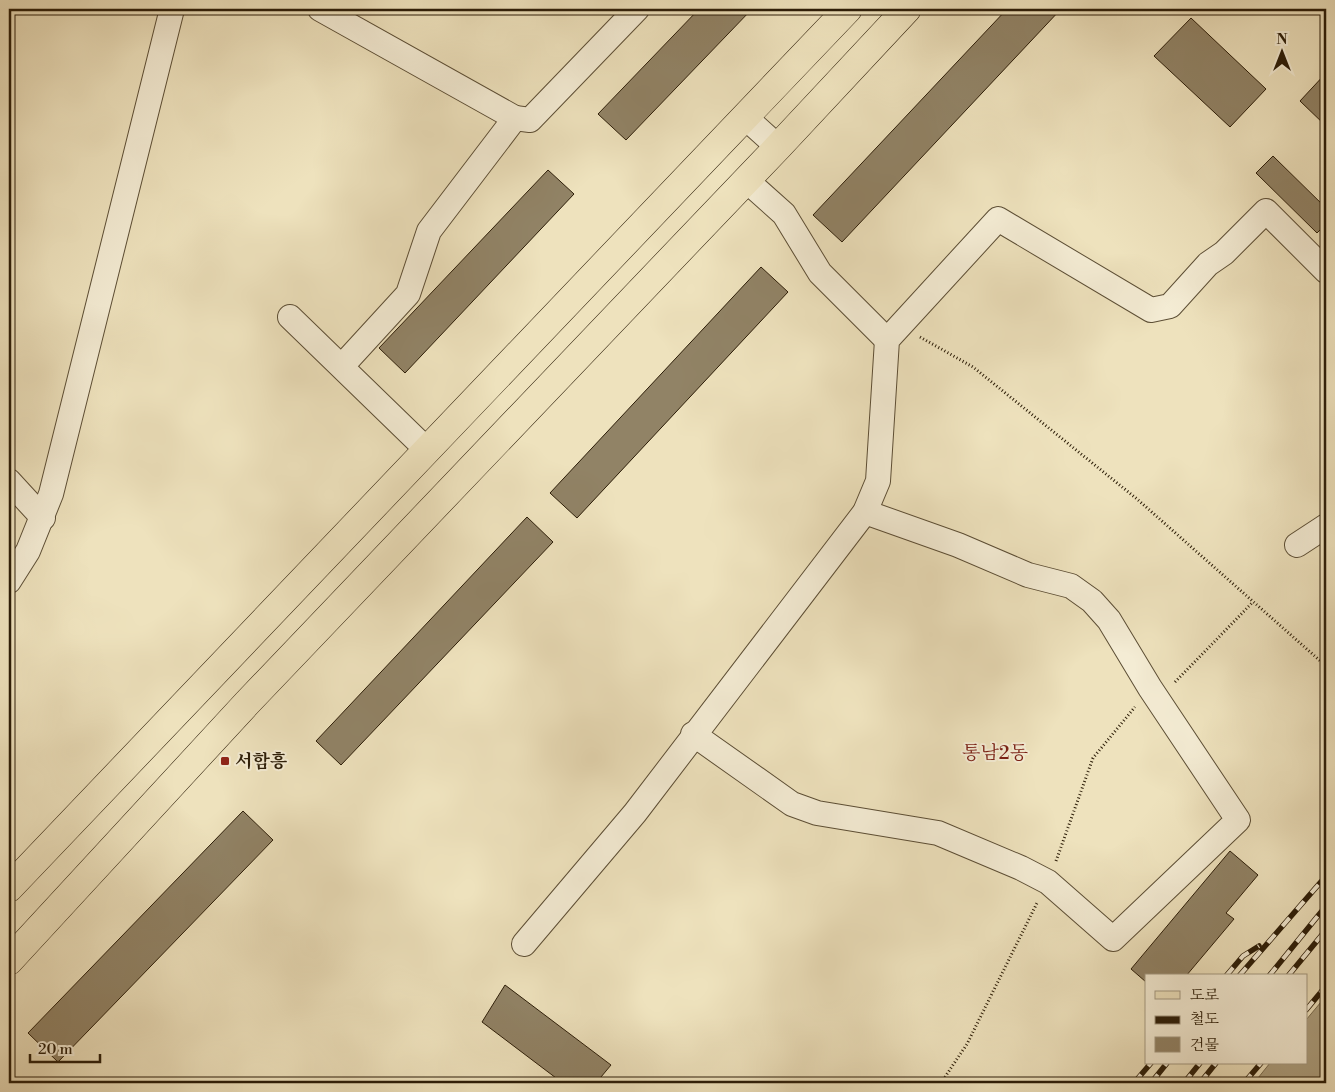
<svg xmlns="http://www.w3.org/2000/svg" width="1335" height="1092" viewBox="0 0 1335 1092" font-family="'Libre Bodoni','Noto Serif KR',serif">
  <rect width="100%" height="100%" fill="#eee2bd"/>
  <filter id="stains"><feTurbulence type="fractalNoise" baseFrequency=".004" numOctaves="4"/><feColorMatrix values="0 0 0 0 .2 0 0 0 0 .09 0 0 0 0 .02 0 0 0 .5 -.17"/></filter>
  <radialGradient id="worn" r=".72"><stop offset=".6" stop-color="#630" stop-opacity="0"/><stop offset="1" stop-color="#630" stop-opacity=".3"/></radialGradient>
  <!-- water -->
  <path fill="#ac9f7f" stroke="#796b4f" d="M1326,996v87h-72l16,-20h36v-43z"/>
  <!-- building -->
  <g fill="#918366" stroke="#2c1d08">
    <path d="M699,9h53l-126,131 -28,-26z"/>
    <path d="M1007,9h54l-219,233 -29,-27z"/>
    <path d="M1191,18l75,71 -36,38 -76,-71z"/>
    <path d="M1326,73v53l-26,-25z"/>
    <path d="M1273,156l53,52v16l-9,9 -61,-60z"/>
    <path d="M548,170l26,24 -169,179 -26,-25z"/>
    <path d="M761,267l27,25 -211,226 -27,-25z"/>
    <path d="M527,517l26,25 -212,223 -25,-24z"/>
    <path d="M243,811l30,29 -215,222 -30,-29z"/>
    <path d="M1230,851l28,24 -32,38 8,6 -48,57h-40v6l-15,-13z"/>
    <path d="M505,985l106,80 -15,18h-43l3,-5 -74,-56z"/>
  </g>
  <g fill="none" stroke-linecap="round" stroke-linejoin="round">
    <defs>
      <g id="minor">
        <path d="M320,9l195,109"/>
        <path d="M746,118l32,29"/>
        <path d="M746,180l38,34 36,59 67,67"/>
        <path d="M290,317l137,133"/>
        <path d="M342,366l66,-72 21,-63 86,-113 15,2 107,-111"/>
        <path d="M9,481l34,37"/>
        <path d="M1297,545l29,-19"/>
        <path d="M9,581l19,-30 23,-57 121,-485"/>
        <path d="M693,734l99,70 25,9 121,20 83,35 27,14 65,57 125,-119 -88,-132 -41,-68 -17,-19 -21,-15 -43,-11 -70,-30 -93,-33"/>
        <path d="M524,944l111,-131 230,-301 13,-31 9,-141 111,-121 153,91 19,-4 38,-42 16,-11 42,-42 60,60"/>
      </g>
      <g id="major">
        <path d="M9,888l839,-879"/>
        <path d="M9,961l238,-258 531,-556 129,-138"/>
      </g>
    </defs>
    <!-- minor casing -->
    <use href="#minor" stroke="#5c4e35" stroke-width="26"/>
    <!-- major casing -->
    <use href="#major" stroke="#2c1d08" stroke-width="29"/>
    <!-- path -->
    <g stroke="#2c1d08" stroke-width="3" stroke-dasharray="1 2.5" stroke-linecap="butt">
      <path d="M920,337l53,30 164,132 189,167"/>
      <path d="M1175,682l78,-80"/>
      <path d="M1056,861l37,-103 42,-51"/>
      <path d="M941,1083l26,-39 70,-141"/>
    </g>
    <!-- minor -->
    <use href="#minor" stroke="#f4ecd4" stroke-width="24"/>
    <!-- major -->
    <use href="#major" stroke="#eee2bd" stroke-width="28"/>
    <defs>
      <g id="rail">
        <path d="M1226,976l17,-20 16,-10"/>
        <path d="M1239,976l87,-100"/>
        <path d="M1269,976l57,-70"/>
        <path d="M1288,976l38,-46"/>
        <path d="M1306,1010l20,-24"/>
        <path d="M1134,1083l17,-20"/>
        <path d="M1151,1083l16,-20"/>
        <path d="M1184,1083l16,-20"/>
        <path d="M1200,1083l16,-20"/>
        <path d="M1244,1083l17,-20"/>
      </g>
    </defs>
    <!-- rail casing -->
    <use href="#rail" stroke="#2c1d08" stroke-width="5.5"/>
    <!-- rail -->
    <use href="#rail" stroke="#f4ecd4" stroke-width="4" stroke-dasharray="11" stroke-linecap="butt"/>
  </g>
  <!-- markers -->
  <rect fill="#8f2418" stroke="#f4ecd4" stroke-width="2" x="220" y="756" width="10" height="10" rx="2.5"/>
  <g text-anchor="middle" stroke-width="4" stroke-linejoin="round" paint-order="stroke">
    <!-- poi labels -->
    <g font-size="18" font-weight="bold" fill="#2c1d08" stroke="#f4ecd4" text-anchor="start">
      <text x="235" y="767">서함흥</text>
    </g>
    <!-- neighbourhood labels -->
    <g font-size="19" fill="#7a1f14" stroke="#f4ecd4">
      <text x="995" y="759">통남2동</text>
    </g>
  </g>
  <!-- margin -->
  <rect width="1335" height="1092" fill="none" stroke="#eee2bd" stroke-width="30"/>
  <rect x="10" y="10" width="1315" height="1072" fill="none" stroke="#2c1d08" stroke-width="2.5"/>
  <rect x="15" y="15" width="1305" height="1062" fill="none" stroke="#2c1d08"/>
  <!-- legend -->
  <rect x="1145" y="974" width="162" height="90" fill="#f4ecd4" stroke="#a49982"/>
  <rect x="1155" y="991" width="25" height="8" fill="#eee2bd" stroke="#a49982"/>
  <text x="1190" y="1000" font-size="15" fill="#2c1d08">도로</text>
  <rect x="1155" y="1016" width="25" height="8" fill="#2c1d08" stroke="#a49982"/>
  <text x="1190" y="1024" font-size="15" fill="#2c1d08">철도</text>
  <rect x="1155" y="1037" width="25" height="15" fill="#918366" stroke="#a49982"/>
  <text x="1190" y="1050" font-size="15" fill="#2c1d08">건물</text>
  <!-- north arrow -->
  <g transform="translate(1282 52)" stroke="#f4ecd4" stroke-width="4" paint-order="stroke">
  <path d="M0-4L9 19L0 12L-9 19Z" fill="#2c1d08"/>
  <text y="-8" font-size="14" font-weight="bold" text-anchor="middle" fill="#2c1d08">N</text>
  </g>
  <!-- scale -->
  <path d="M30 1054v8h70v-8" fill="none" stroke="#2c1d08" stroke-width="2.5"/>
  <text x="38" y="1054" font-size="15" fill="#2c1d08" stroke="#f4ecd4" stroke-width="4" paint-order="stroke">20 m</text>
  <rect width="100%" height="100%" filter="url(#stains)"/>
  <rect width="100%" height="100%" fill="url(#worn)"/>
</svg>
